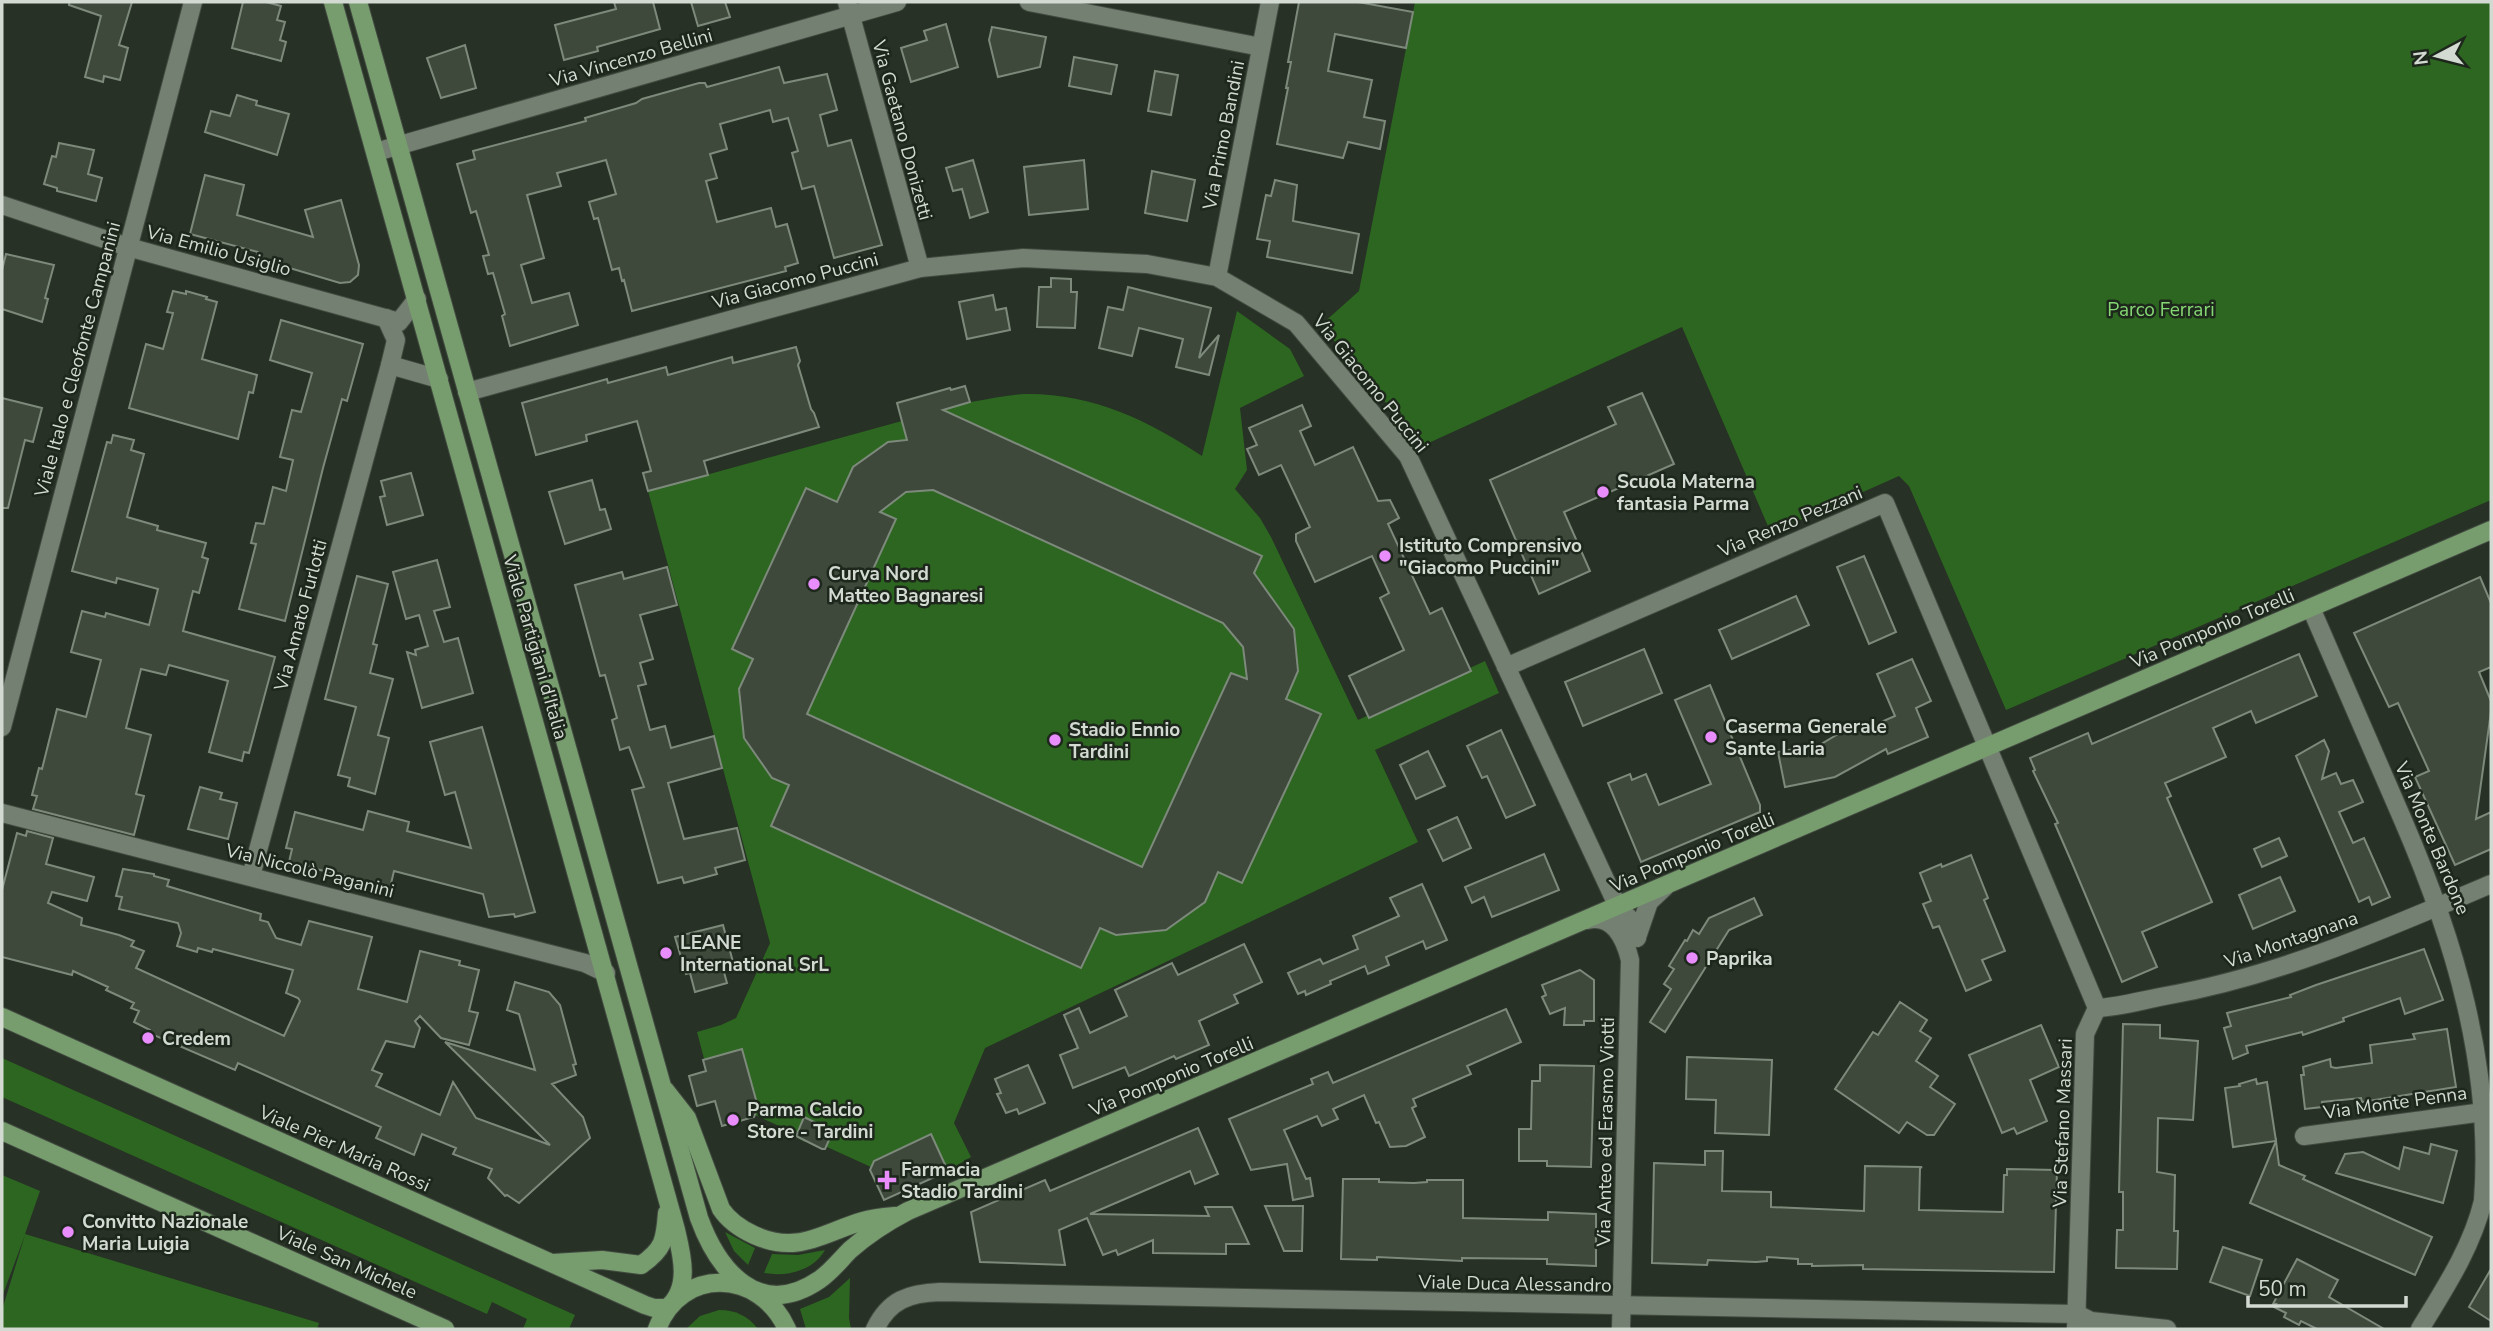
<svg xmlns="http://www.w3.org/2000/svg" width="2493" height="1331" viewBox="0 0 2493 1331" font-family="'Nunito Sans',sans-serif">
  <rect width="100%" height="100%" fill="#273125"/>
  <!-- green -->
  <g fill="#2c6620">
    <path d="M1415,2h1076v498l-485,210 -97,-224 -10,-10 -128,57 -89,-206 -260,119 -101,-121 38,-34z"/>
    <path d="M1237,311l53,38 14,27 -64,32 7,62 -12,19 25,29 11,19 87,183 127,-59 14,32 -124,57 43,92 -433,206 -31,75 17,34 -23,14 -17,-37 -57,26 -3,7 -44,-20 -5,2 -16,-9 -1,2 -7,-4 -1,-4 -42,-19 -31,10 -3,-2 -24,-91 24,-7 15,-7 34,-75 -122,-452 323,-89c18,-3 36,-7 54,-8 66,-1 123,26 177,62z"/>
    <path d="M2,1058l573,257 -6,14h-46l4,-10 -35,-17 -5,12 -485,-217z"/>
    <path d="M2,1175l38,16 -15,43 294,89 -2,6h-315v-19l23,-75 -23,62z"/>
    <path d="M725,1232l30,16 -7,17 -14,-14z"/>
    <path d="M825,1250c-12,21 -38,27 -61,23l8,-19 26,1z"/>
    <path d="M850,1278l-1,40 2,11h-45l-6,-20 29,-12z"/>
    <path d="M719,1310c17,0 29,6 39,19h-72l14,-13z"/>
  </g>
  <!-- building -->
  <g fill="#3e493c" stroke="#7d8a7b" stroke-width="2" fill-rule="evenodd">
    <path d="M69,2h63l-13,43 9,3 -8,32 -16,-4 -1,6 -18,-5 16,-61 -32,-11z"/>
    <path d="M243,2h23l15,4 -4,14 8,2 -5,18 6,2 -5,19 -49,-13z"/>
    <path d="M614,2h39l7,27 -63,18 1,4 -34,9 -9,-35 61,-16z"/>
    <path d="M691,2h34l5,15 -32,9z"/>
    <path d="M1299,2h59l55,10 -7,36 -71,-14 -7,37 44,9 -8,37 21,4 -5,28 -32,-7 -5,16 -66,-14 11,-56h-2l5,-26h-3z"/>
    <path d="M946,24l12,43 -47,15 -10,-34 26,-8 -3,-9z"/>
    <path d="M992,27l54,10 -6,30 -42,10 -9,-37z"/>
    <path d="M465,45l11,43 -35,10 -14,-40z"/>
    <path d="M1074,57l43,8 -6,29 -42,-8z"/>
    <path d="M779,67l5,16 43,-9 10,36 -17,5 8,31 23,-6 31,105 -48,13 -20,-72 -12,3 -10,-36 6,-2 -10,-33 -15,4 -3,-12 -50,14 7,25 -17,5 7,24 -11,3 11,41 54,-14 5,19 11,-3 11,39 -13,4 1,4 -154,40 -8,-31 -2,1 -3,-13 -7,2 -14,-52 -4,1 -5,-17 27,-8 -10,-34 -49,13 4,13 -34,9 17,63 -23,7 11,38 37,-10 9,32 -68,21 -8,-30 3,-2 -12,-41 -5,1 -5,-18 6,-1 -13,-44 -5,2 -14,-49 18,-5 -2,-8 113,-30 -1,-3 51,-15 6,-4 57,-16h6l2,4z"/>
    <path d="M1155,71l23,4 -7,40 -23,-4z"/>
    <path d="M237,95l20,6 -1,4 33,9 -12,41 -72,-23 6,-21 19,5z"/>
    <path d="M59,143l35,7 -6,24 14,4 -6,23 -39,-10v-3l-13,-4 8,-28 4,1z"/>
    <path d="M973,160l15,52 -18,6 -8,-29 -9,2 -7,-23z"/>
    <path d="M1084,160l4,49 -59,6 -5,-48z"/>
    <path d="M1152,171l43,9 -8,41 -42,-8z"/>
    <path d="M205,175l39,10 -7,30 76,22 -8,-27 36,-10 18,65 -1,10 -8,7 -10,1 -84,-25 2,-6 -68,-18z"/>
    <path d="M1275,180l22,5 -4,36 66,13 -7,39 -85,-16 3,-16 -13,-2 9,-44 5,1z"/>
    <path d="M6,254l48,11 -9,33 3,1 -6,23 -40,-13v-39z"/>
    <path d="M1051,278l20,1v13h6l-2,36 -38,-1 2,-40h12z"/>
    <path d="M1128,287l83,21 -12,50 20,-23 -10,40 -33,-8 7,-28 -44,-11 -7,28 -33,-8 9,-41 15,3z"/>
    <path d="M173,291l13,3v-3l21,6 -1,2 11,3 -15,57 55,16 -4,18 -4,-1 -11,47 -109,-31 17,-64 17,5 10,-36 -6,-1z"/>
    <path d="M993,295l3,15 10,-2 4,22 -43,9 -8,-37z"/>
    <path d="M281,320l82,24 -16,57 -5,-2 -19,69 -38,153 -46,-12 17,-65 -5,-1 5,-20 8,1 9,-37 13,4 7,-31 -13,-3 12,-47 9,2 11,-39 -42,-13z"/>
    <path d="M796,347l4,14 -2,4 13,44 3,4 5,14 -115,34 4,14 -60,16 -5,-18 8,-2 -14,-50 -51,14 1,6 -51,14 -14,-52 85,-24 1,4 58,-16 2,8 64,-18 1,6z"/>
    <path d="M965,386l5,16 -27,8 319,146 -8,17 40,56 4,42 -12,28 35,15 -79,169 -24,-11 -13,30 -39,28 -50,5 -16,-7 -19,40 -310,-142 18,-41 -17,-7 -28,-40 -5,-49 14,-30 -21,-10 74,-161 31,14 16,-35 35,-25 19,-2 -10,-37 53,-15 1,2zM933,490l290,133 20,24 4,32 -16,-6 -89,194 -335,-153 89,-195 -16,-7 26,-20z"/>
    <path d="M1642,393l32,71 -110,48 26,59 -51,23 -49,-114 126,-56 -8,-17z"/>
    <path d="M2,398l40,10 -9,34 -8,-2 -17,68h-6z"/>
    <path d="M1302,405l9,21 -11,5 15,34 38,-18 25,54 12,-1 9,18 -11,6 42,90 12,-6 29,63 -102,47 -20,-42 55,-26 -24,-52 9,-5 -17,-37 -57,26 -19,-41v-7l14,-7 -29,-62 -22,10 -12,-26 10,-4 -8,-17z"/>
    <path d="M113,435l21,5 -3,10 13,4 -17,63 31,9 -1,4 49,13 -4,14 6,2 -9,34 -6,-2 -10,40 92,26 -26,96 -5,-1 -2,9 -33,-9 19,-71 -59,-16 -3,10 -25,-6 -15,59 25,7 -15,59 8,2 -10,39 -101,-26 4,-13 -5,-1 7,-27 3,1 15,-60 29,8 15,-57 -30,-8 11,-41 23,6 1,-4 43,12 9,-36 -41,-11 -1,5 -44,-12 35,-129 4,1z"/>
    <path d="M411,473l12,42 -36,10 -7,-28 5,-1 -4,-15z"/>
    <path d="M592,480l8,30 5,-1 6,20 -46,15 -16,-52z"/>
    <path d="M1864,556l32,76 -27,12 -32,-77z"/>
    <path d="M437,560l13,47 -16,4 10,31 14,-4 15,55 -51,15 -15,-56 9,3 -1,-5 13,-4 -9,-31 -13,4 -13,-47z"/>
    <path d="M667,567l10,38 -37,10 13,44 -13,4 6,21 -8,2 12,44 15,-4 6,22 43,-12 8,32 -54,15 16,56 53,-11 8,32 -30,8 2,6 -33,9 -2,-6 -24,6 -26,-93 12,-3 -15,-40 -9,3 -8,-30 5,-2 -12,-43 -5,1 -25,-91 47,-13 2,7z"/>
    <path d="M357,576l31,8 -15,60 4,1 -7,28 23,6 -15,56 11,3 -14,56 -27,-8 2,-8 -12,-3 18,-68 -31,-8z"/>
    <path d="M2480,577l11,26v64l-12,5 12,29v11l-15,107 15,-7v37l-36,16 -40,-88 14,-6 -31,-68 -9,4 -35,-74z"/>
    <path d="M1796,596l13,29 -77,34 -13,-29z"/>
    <path d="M1644,649l18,44 -79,33 -18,-44z"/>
    <path d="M2299,654l18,42 -61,27 -5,-12 -38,17 13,29 -61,26 6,13 -4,2 45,104 -70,30 15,35 -35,15 -50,-119 -17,-39 3,-1 -25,-52 2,-1 -5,-12 58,-25 4,11z"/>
    <path d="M1912,659l19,42 -15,7 12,29 -40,17 -2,-5 -51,28 -50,10 -7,-35 43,-8 29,-17 4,7 41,-18 -18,-42z"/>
    <path d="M1710,685l50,120v7l-119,50 -33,-79 22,-9 2,6 14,-6 13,31 52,-21 -36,-84z"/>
    <path d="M482,727l53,185 -20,5 -1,-3 -25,3 -6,-23 -89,-23 -4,17 -101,-26 3,-13 -6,-1 9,-36 68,18 5,-19 41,11 -2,9 64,17 -16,-56 -10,3 -15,-53z"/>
    <path d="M1501,730l34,75 -29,13 -19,-42 -5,2 -15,-32z"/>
    <path d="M2324,740l5,11 -7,28 14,-6 5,11 12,-4 10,22 -24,10 14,31 11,-5 26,59 -18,8 -3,-8 -10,5 -63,-146z"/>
    <path d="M1428,751l17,35 -29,13 -16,-34z"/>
    <path d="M200,787l22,6 -2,6 17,4 -9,36 -40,-10z"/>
    <path d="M1457,817l14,31 -28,13 -15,-31z"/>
    <path d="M27,831l26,7 -7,26 48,13 -7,24 -35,-9 -4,11 34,15 -1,7 38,10 15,6 -3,5 13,5 -8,17 148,68 16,-35 -2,-3 -12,-5 7,-23 -80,-21 -1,3 -14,-4 -1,4 -20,-6 4,-13 -3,-10 -59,-14 3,-12 -6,-1 7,-27 31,5v2l15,4 -2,6 94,28 -1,6 8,2 8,16 25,7 8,-24 63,16 -14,52 49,13 13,-51 40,10 -1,4 20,5 -10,41 9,2 -9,32 -28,-7 -21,-22 -5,5 5,7 -6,19 -28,-6 -14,29 10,4 -6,12 64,29 13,-33 23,36 74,27 -105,-103 90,28 -16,-56 -12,-4 8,-28 34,10 11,13 16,59 -3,1 3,10 -24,9 31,33 7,21 -71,65 -12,-8 -2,1 -17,-18 4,-9 -39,-15 3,-6 -34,-14 -8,21 -38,-17 5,-11 -143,-64 -3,7 -86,-37 1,-3 -16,-8 5,-11 -8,-3 3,-5 -28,-13 2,-3 -35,-16 -1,4 -70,-18v-67l15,-57 9,3z"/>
    <path d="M2279,838l8,18 -25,11 -8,-18z"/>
    <path d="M1544,854l15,36 -67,27 -8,-20 -12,6 -7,-16z"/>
    <path d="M1971,855l17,43 -4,2 21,51 -23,9 9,20 -25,11 -27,-65 -6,2 -10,-24 8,-3 -11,-28 21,-9 1,3z"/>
    <path d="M2280,877l15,34 -42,18 -14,-34z"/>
    <path d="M1422,884l25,56 -21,9 -3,-8 -37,16 3,8 -21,9 -3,-8 -35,15 1,3 -25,11 -1,-4 -7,3 -10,-21 32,-14 3,5 35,-15 -5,-13 46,-20 -9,-18z"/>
    <path d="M1754,898l8,17 -33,15 -64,102 -15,-10 21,-33 -7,-5 10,-15 -5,-3 16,-26 2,1 6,-11 6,4 10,-16z"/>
    <path d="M723,925l10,37 -11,3 5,18 -32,9 -5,-19 -4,1 -11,-37z"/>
    <path d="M1244,944l18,38 -28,13 4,8 -39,18 10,24 -33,14 -2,-3 -45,20 -4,-9 -52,21 -13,-33 18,-7 -14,-33 15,-7 11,25 37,-17 -12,-26 57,-27 6,12z"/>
    <path d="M2424,949l19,51 -38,14 -5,-16 -57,20 1,3 -41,14 -1,-3 -56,14 2,7 -15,6 -9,-31 7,-2 -4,-13 64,-16 -1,-2 26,-10z"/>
    <path d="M1580,970l14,10v41h-10v4h-20l1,-17 -15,6 -8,-17 4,-2 -4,-10z"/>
    <path d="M1900,1002l27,18 -7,11 11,7 -15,23 22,15 -8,11 25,17 -21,31h-7l-20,-13 -8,11 -64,-44 38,-57 5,3z"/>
    <path d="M1506,1009l15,33 -54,24 4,8 -58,25 3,7 -4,2 13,29 -19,9 -16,1 -11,-25 -3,1 -12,-28 -31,14 5,10 -16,7 -5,-10 -33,14 22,49 4,-1 3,18 -20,4 -6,-36 -36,6 -22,-51 84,-35 -2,-5 17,-7 5,11z"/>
    <path d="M2123,1024l37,1v13l38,3 -5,79 -35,-2 -1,54 18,3 -1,56h4l-1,38 -61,-1 1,-38h6v-38h-4z"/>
    <path d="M2041,1025l18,42 -29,13 17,41 -30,13 -3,-6 -12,5 -33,-78z"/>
    <path d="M2447,1029l9,58 -94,15 -1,-4 -39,4v5l-17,2 -4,-34h3l-1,-8 27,-8 1,8 5,1 36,-5 -2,-18 45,-6 -2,-5z"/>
    <path d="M742,1049l16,58 -4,10 -32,9 -7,-25 -18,5 -8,-30 17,-5 -3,-11z"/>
    <path d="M1687,1057l85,3 -3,75 -54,-2 1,-33 -30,-1z"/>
    <path d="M1028,1065l17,38 -26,11 -2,-5 -11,4 -9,-19 4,-1 -6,-14z"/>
    <path d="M1540,1065l54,1 -3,101 -44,-1v-5h-28v-32h12l1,-48h8z"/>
    <path d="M2256,1079l1,5 10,-2 9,59 -43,6 -8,-59 15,-2 -1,-2z"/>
    <path d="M804,1117l29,14 -8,18h-3l-26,-13z"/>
    <path d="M1198,1128l20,46 -23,10 -5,-13 -100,43 119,2 -4,-9h27l17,37h-23v10l-73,-1v-13l-35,15 -2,-5 -13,5 -16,-37 -28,12 6,35 -85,-3 -9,-50 74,-32 5,11z"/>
    <path d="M931,1134l17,37 -64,29 -14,-30 4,-9z"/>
    <path d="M2276,1141l3,24 26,11 -2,3 129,58 -17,38 -165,-72z"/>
    <path d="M2431,1144l26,7 -14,52 -107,-30 9,-19 18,-2 36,17 5,-22 25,7z"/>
    <path d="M1705,1151h18l-1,40 49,1v15l93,4 1,-45 57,1 -2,1 -1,42 84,2 1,-37h3v-6l50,1 -3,102 -191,-3v-4l-51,1v-2h-14v-5l-31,-2v4l-11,1 -48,-2 -1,5 -55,-2 2,-100 51,2z"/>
    <path d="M1343,1179h36v3l35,1 13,-1v-2h36v38l85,2v-8l48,2v52l-49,-2v-5l-85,-1v3l-85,-4v3l-36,-1z"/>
    <path d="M1265,1206h38l-1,45h-18z"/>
    <path d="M2223,1247l39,13 -12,36 -40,-14z"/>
    <path d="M2297,1259l41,21 -9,17 55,32h-67l-16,-8 -2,4 -15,-8 2,-4 -12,-6 2,-3h-3z"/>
    <path d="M2491,1269v52l-22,-14z"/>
  </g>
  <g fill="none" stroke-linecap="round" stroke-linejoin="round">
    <defs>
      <g id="minor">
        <path d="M847,2l73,266"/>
        <path d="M1029,2l232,45"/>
        <path d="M376,152l521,-150"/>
        <path d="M2,205l126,42 271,75 18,-23"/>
        <path d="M1217,277l53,-275"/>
        <path d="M386,318l10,22 -6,25"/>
        <path d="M467,392l453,-124 103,-10 124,6 70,13 79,46 112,133 210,451 14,14 5,17"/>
        <path d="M2311,608c31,70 61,140 91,210 52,120 91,248 81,383 -11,46 -38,87 -63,128"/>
        <path d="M1506,667l379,-164 212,505 -12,26 -9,295"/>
        <path d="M2,727l191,-725"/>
        <path d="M2,813l583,150 21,10"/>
        <path d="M251,876l139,-511 49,14"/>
        <path d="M1587,920c26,-7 38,19 43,40l-9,369"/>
        <path d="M1637,937l12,-35 16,-15"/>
        <path d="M2097,1008c22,-1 46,-8 68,-12 114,-20 220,-67 326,-112"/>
        <path d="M2304,1136l187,-25"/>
        <path d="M875,1329c14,-29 34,-36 65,-37l1137,22 14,7 76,8"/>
      </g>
      <g id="major">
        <path d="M358,2l341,1216c19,52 60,103 120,62 12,-8 21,-20 31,-30 17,-15 37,-28 58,-39l1583,-681"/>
        <path d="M2,1017l643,288 9,3h13c24,-19 15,-53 9,-78l-343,-1228"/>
        <path d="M665,1090l22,28 34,91c8,12 20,20 33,26 44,20 68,-2 109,-14 10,-3 21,-4 32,-5"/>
        <path d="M2,1131l443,198"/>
        <path d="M553,1263l49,-3 39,5c23,-16 24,-25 26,-52"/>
        <path d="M657,1329c24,-63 103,-60 130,0"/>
      </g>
    </defs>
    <!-- minor casing -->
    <use href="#minor" stroke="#434b41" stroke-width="20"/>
    <!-- major casing -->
    <use href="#major" stroke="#434b41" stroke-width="20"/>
    <!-- minor -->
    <use href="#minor" stroke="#748071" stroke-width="18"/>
    <!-- major -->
    <use href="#major" stroke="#779d6f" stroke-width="18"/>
  </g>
  <!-- markers -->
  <g fill="#e98dfd" stroke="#1d271b" stroke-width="2.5">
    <circle cx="1603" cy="492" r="7"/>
    <circle cx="1385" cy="556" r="7"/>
    <circle cx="814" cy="584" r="7"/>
    <circle cx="1711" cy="737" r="7"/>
    <circle cx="1055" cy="740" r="7"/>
    <circle cx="666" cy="953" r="7"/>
    <circle cx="1692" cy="958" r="7"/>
    <circle cx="148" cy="1038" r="7"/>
    <circle cx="733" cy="1120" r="7"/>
    <path d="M883.5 1169.5h7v7h7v7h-7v7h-7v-7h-7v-7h7z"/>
    <circle cx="68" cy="1232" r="7"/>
  </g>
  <g text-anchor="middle" stroke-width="5" stroke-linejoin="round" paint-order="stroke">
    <!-- street labels -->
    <g font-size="19" fill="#d3dad2" stroke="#1d271b">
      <text transform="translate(631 57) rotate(-16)" y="7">Via Vincenzo Bellini</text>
      <text transform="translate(903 130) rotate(75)" y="7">Via Gaetano Donizetti</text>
      <text transform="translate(1223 135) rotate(-79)" y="7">Via Primo Bandini</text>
      <text transform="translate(219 250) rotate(15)" y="7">Via Emilio Usiglio</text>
      <text transform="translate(795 280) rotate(-15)" y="7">Via Giacomo Puccini</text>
      <text transform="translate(77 359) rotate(-75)" y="7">Viale Italo e Cleofonte Campanini</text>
      <text transform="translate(1371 383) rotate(51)" y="7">Via Giacomo Puccini</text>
      <text transform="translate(1790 521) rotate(-23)" y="7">Via Renzo Pezzani</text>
      <text transform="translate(300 615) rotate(-75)" y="7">Via Amato Furlotti</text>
      <text transform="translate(2212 628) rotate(-23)" y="7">Via Pomponio Torelli</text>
      <text transform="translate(536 647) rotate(74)" y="7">Viale Partigiani d'Italia</text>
      <text transform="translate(2433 838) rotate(67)" y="7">Via Monte Bardone</text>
      <text transform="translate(1692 852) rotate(-23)" y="7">Via Pomponio Torelli</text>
      <text transform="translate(310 870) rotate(14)" y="7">Via Niccolò Paganini</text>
      <text transform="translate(2291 939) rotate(-19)" y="7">Via Montagnana</text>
      <text transform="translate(1171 1076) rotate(-23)" y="7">Via Pomponio Torelli</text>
      <text transform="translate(2395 1102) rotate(-8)" y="7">Via Monte Penna</text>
      <text transform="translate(2062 1123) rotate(-88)" y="7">Via Stefano Massari</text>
      <text transform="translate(1605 1132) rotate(-89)" y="7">Via Anteo ed Erasmo Viotti</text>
      <text transform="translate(345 1148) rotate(24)" y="7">Viale Pier Maria Rossi</text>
      <text transform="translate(347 1262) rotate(24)" y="7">Viale San Michele</text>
      <text transform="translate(1515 1283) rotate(1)" y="7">Viale Duca Alessandro</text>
    </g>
    <!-- park labels -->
    <g font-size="19" fill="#85d774" stroke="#1d271b">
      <text x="2161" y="316">Parco Ferrari</text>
    </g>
    <!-- poi labels -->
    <g font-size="19" font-weight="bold" fill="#d3dad2" stroke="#1d271b" text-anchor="start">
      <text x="1617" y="488">Scuola Materna<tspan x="1617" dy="22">fantasia Parma</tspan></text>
      <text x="1399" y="552">Istituto Comprensivo<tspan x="1399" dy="22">"Giacomo Puccini"</tspan></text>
      <text x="828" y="580">Curva Nord<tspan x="828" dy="22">Matteo Bagnaresi</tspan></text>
      <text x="1725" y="733">Caserma Generale<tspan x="1725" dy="22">Sante Laria</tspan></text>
      <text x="1069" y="736">Stadio Ennio<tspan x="1069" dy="22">Tardini</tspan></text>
      <text x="680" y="949">LEANE<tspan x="680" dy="22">International SrL</tspan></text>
      <text x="1706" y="965">Paprika</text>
      <text x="162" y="1045">Credem</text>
      <text x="747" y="1116">Parma Calcio<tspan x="747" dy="22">Store - Tardini</tspan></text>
      <text x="901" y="1176">Farmacia<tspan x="901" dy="22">Stadio Tardini</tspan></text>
      <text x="82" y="1228">Convitto Nazionale<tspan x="82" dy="22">Maria Luigia</tspan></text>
    </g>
  </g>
  <!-- border -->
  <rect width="2493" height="1331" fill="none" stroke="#d3dad2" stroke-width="7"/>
  <!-- north arrow -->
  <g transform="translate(2437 56) rotate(263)" stroke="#1d271b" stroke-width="5" paint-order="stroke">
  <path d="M0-5L12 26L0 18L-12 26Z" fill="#d3dad2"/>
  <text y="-10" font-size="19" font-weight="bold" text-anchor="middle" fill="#d3dad2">N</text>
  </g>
  <!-- scale -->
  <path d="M2248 1296v10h158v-10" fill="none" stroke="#d3dad2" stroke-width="3.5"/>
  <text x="2258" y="1296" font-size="21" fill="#d3dad2" stroke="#1d271b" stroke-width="5" paint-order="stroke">50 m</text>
</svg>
